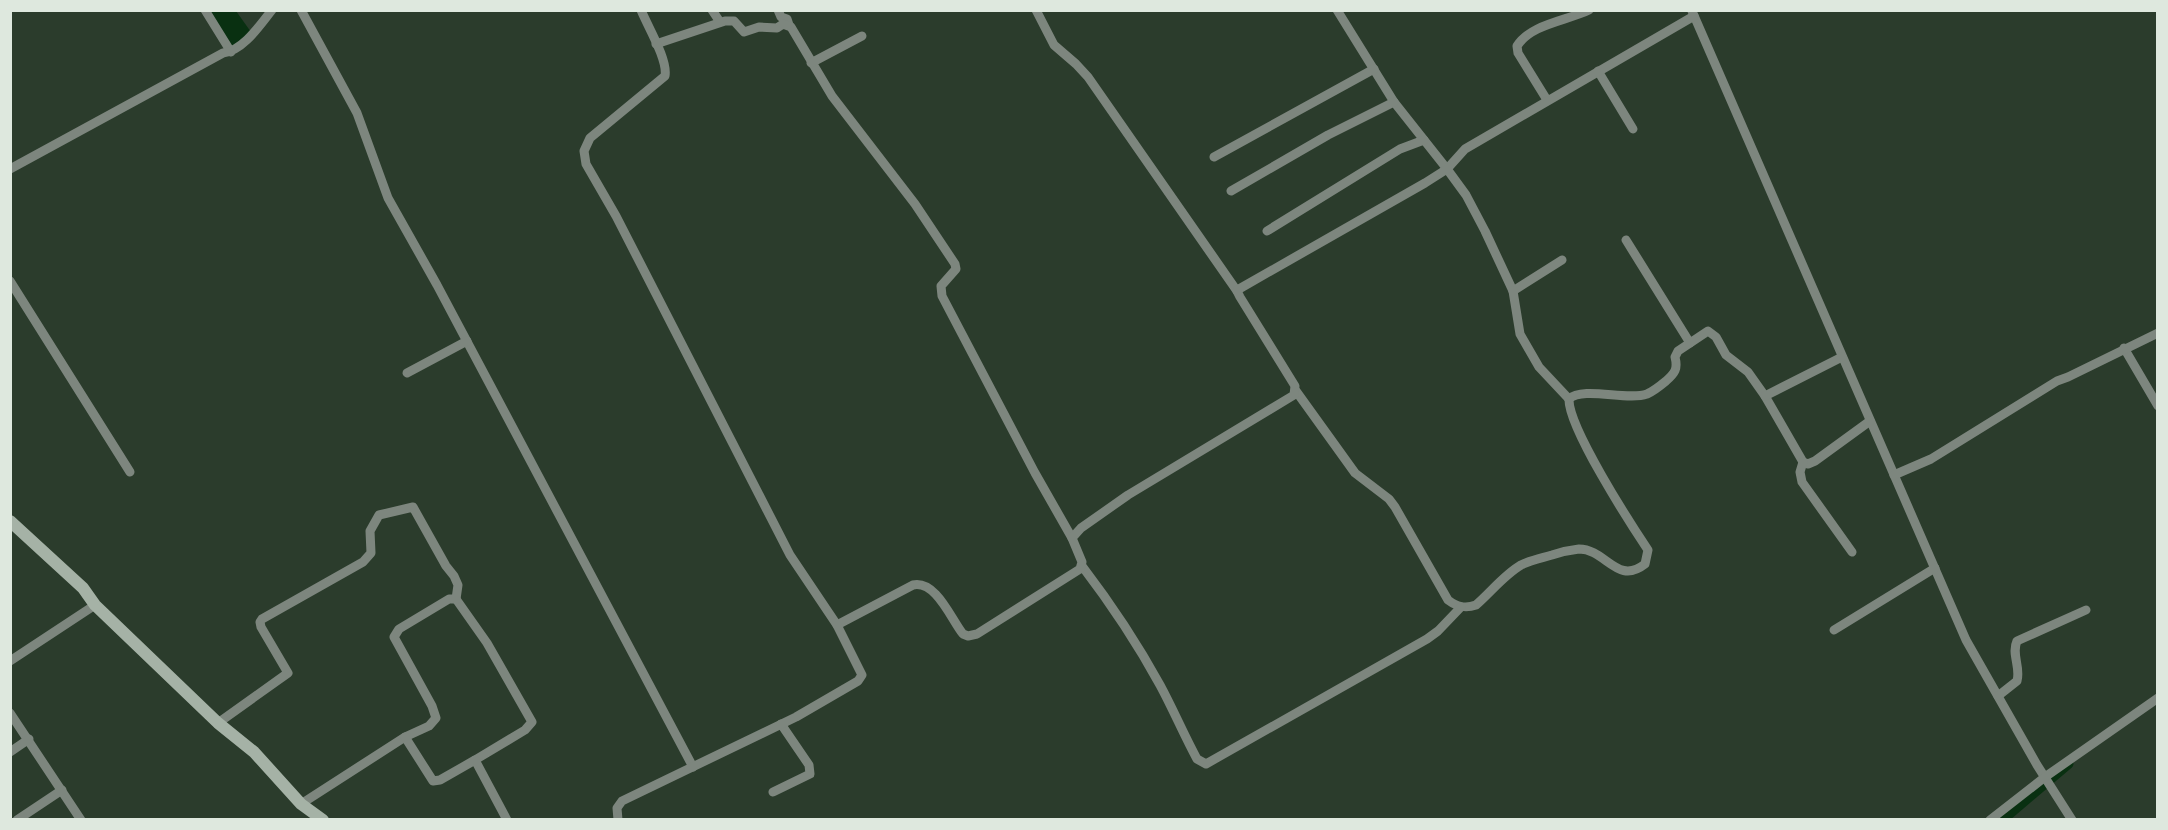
<svg xmlns="http://www.w3.org/2000/svg" width="2168" height="830" viewBox="0 0 2168 830" font-family="Raleway,sans-serif">
  <rect width="100%" height="100%" fill="#2b3c2c"/>
  <!-- water -->
  <path fill="#093011" d="M208,11h28l15,21 -19,16z"/>
  <g fill="none" stroke-linecap="round" stroke-linejoin="round">
    <!-- canal -->
    <path stroke="#093011" stroke-width="9" d="M2003,820l66,-56"/>
    <!-- street -->
    <g stroke="#7d867e" stroke-width="9">
      <path d="M205,10l26,42"/>
      <path d="M301,10l56,103 31,85 49,87 256,482"/>
      <path d="M712,10l8,12"/>
      <path d="M778,10l3,7 6,2 2,6"/>
      <path d="M1036,10l18,35 22,19 12,13 149,214"/>
      <path d="M1337,10l57,92 53,67 19,26 19,36 28,60 49,-31"/>
      <path d="M1692,11l274,629 71,125 35,55"/>
      <path d="M656,44l69,-23h9l10,11 15,-5 18,1 6,-4 8,3 41,69 83,108 40,60 1,5 -15,17 1,10 93,177 37,65"/>
      <path d="M811,63l51,-27"/>
      <path d="M1598,71l35,58"/>
      <path d="M1547,100l-29,-47 -1,-7c14,-22 49,-25 72,-36"/>
      <path d="M1214,157l160,-88"/>
      <path d="M10,169l213,-116c20,-2 37,-28 49,-43"/>
      <path d="M1231,191l97,-56 66,-33"/>
      <path d="M1267,231l133,-82 24,-9"/>
      <path d="M1626,240l64,103"/>
      <path d="M10,281l120,191"/>
      <path d="M1513,291l7,43 19,33 30,32"/>
      <path d="M2124,348l34,58"/>
      <path d="M407,373l60,-32"/>
      <path d="M1296,391l59,82 34,26 6,8 53,93c9,7 17,9 28,5 15,-13 28,-30 45,-40 10,-5 21,-7 31,-10 9,-3 18,-5 27,-6 27,0 38,37 66,15l3,-14c-18,-27 -80,-123 -79,-151 14,-13 58,2 78,-5 7,-3 13,-8 19,-13 9,-8 12,-12 9,-24l3,-6 30,-20 8,6 10,18 22,17 17,24 38,66 5,2 7,-3 55,-40"/>
      <path d="M1765,396l77,-39"/>
      <path d="M1803,462l-3,10 2,10 50,70"/>
      <path d="M1894,475l37,-16 126,-78 11,-4 90,-44"/>
      <path d="M1082,566c29,38 55,77 78,119 13,24 24,50 37,74l9,5 221,-125 11,-8 23,-24"/>
      <path d="M456,599l31,44 45,79 -7,8 -50,30"/>
      <path d="M837,625l76,-40c23,-5 38,34 50,49l5,2 9,-2 103,-65 2,-7 -10,-24 9,-10 47,-33 166,-100 1,-9 -55,-89 -3,-6 2,-2 186,-106 22,-14 18,-20 229,-133"/>
      <path d="M1834,630l101,-62"/>
      <path d="M10,661l85,-56"/>
      <path d="M1998,696l19,-15c4,-14 -6,-27 0,-40l69,-31"/>
      <path d="M10,713l71,107"/>
      <path d="M218,723l70,-50 -27,-46 -1,-5 2,-3 101,-57 8,-9 -1,-22 9,-16 34,-8 33,59 8,10 4,9 -2,14h-7l-50,30 -5,8 38,69 4,12 -7,8 -24,11 -104,67"/>
      <path d="M405,737l28,44 7,-1 35,-20 32,60"/>
      <path d="M10,752l19,-13"/>
      <path d="M773,792l37,-18 -1,-9 -28,-41"/>
      <path d="M17,820l45,-30"/>
      <path d="M618,820l-1,-12 5,-7 174,-84 62,-36 4,-6 -25,-50 -47,-70 -174,-339 -30,-52 -2,-13 6,-13 75,-62c3,-16 -17,-49 -24,-66"/>
      <path d="M1990,820l55,-43 113,-79"/>
    </g>
    <!-- secondary -->
    <path stroke="#a5b2a6" stroke-width="12" d="M10,521l73,67 12,17 123,118 36,29 47,52 22,16"/>
  </g>
  <!-- border -->
  <rect width="2168" height="830" fill="none" stroke="#dee8de" stroke-width="24"/>
</svg>
